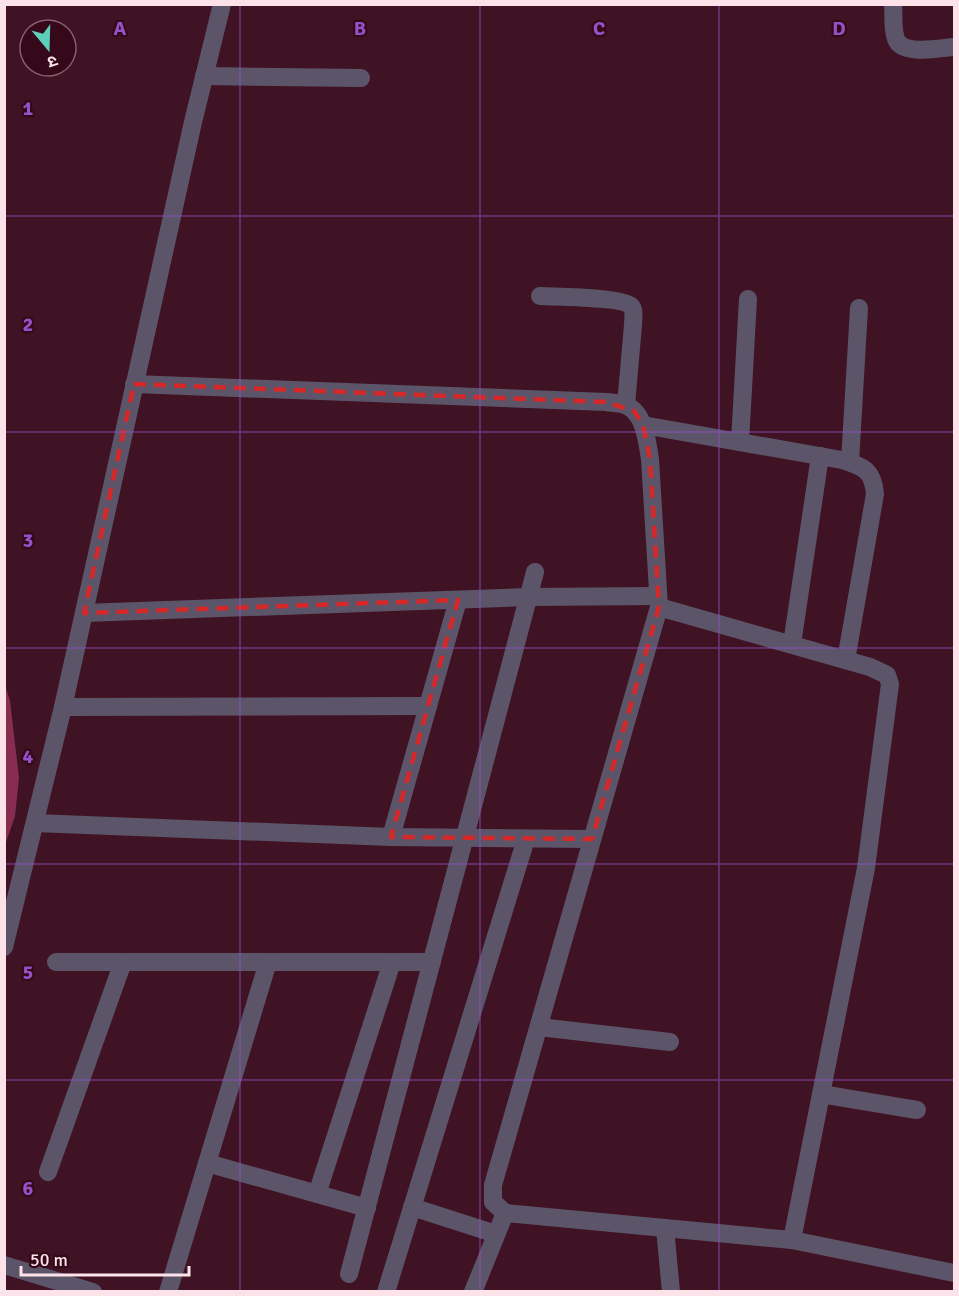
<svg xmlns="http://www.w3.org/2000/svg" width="959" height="1296" viewBox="0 0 959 1296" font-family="Signika,'Noto Sans Devanagari',sans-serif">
  <rect width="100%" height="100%" fill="#401324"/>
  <!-- water -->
  <path fill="#872e50" d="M4,682l6,19 9,77 -4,38 -10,29z"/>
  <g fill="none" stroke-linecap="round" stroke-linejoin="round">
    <!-- minor -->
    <g stroke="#5c5569" stroke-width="18">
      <path d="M893,4c1,11 -1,24 3,35 6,17 44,9 58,8"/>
      <path d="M204,76l157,2"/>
      <path d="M540,296c15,1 83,1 91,10 4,4 2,13 2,19l-7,80"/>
      <path d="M134,384l472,18c6,1 14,1 19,3 20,7 22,37 25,54l9,148 -166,578v17l12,11"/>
      <path d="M643,425l199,35c22,7 31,10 33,34l-29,166"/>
      <path d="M740,442l8,-143"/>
      <path d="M850,462l9,-154"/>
      <path d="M659,607l211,60 17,8 3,9 -24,184 -74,372"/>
      <path d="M84,613l444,-16 130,-1"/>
      <path d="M792,644l28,-188"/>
      <path d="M63,707l365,-1"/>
      <path d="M35,823l356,14 201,2"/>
      <path d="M391,837l67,-237"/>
      <path d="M4,947l59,-240 130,-585 29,-118"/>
      <path d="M56,962h376"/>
      <path d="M539,1027l131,15"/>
      <path d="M821,1094l96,16"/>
      <path d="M207,1163l160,45"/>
      <path d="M48,1172l75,-210"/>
      <path d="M317,1194l75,-232"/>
      <path d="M412,1207l84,27"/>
      <path d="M665,1228l6,64"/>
      <path d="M4,1265l89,27"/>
      <path d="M349,1274l186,-702"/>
      <path d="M168,1292l100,-330"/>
      <path d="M386,1292l140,-453"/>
      <path d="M473,1292l32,-79 287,27 162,33"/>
    </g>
  </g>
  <!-- marked area -->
  <path fill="none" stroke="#d62828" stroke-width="4.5" stroke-dasharray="12 8" stroke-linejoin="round" d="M134,384l472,18 28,9 9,14 7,34 9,148 -67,232 -201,-2 67,-237 -374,13z"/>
  <!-- grid -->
  <path fill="none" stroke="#9551c7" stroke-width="1.5" stroke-opacity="0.55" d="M240,4v1288M480,4v1288M719,4v1288M4,216h950M4,432h950M4,648h950M4,864h950M4,1080h950"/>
  <g font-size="20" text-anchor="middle" font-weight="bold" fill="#9551c7" stroke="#35081a" stroke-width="4.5" stroke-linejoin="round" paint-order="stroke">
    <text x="120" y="35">A</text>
    <text x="360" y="35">B</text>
    <text x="599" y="35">C</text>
    <text x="839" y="35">D</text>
    <text x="28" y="115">1</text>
    <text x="28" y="331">2</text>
    <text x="28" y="547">3</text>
    <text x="28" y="763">4</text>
    <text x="28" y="979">5</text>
    <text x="28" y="1195">6</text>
  </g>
  <!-- border -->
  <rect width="959" height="1296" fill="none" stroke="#fce3e9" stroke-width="12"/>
  <!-- north arrow -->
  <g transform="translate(48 48) rotate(161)"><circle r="28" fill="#35081a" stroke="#85606d" stroke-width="1.5"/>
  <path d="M0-4.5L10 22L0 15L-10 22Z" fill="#5cceba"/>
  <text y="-9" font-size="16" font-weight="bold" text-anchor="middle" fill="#fce3e9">उ</text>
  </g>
  <!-- scale -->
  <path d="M21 1266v9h168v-9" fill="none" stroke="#fce3e9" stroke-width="3"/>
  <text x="30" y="1266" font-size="18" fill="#fce3e9" stroke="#35081a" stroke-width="4.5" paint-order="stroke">50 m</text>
</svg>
